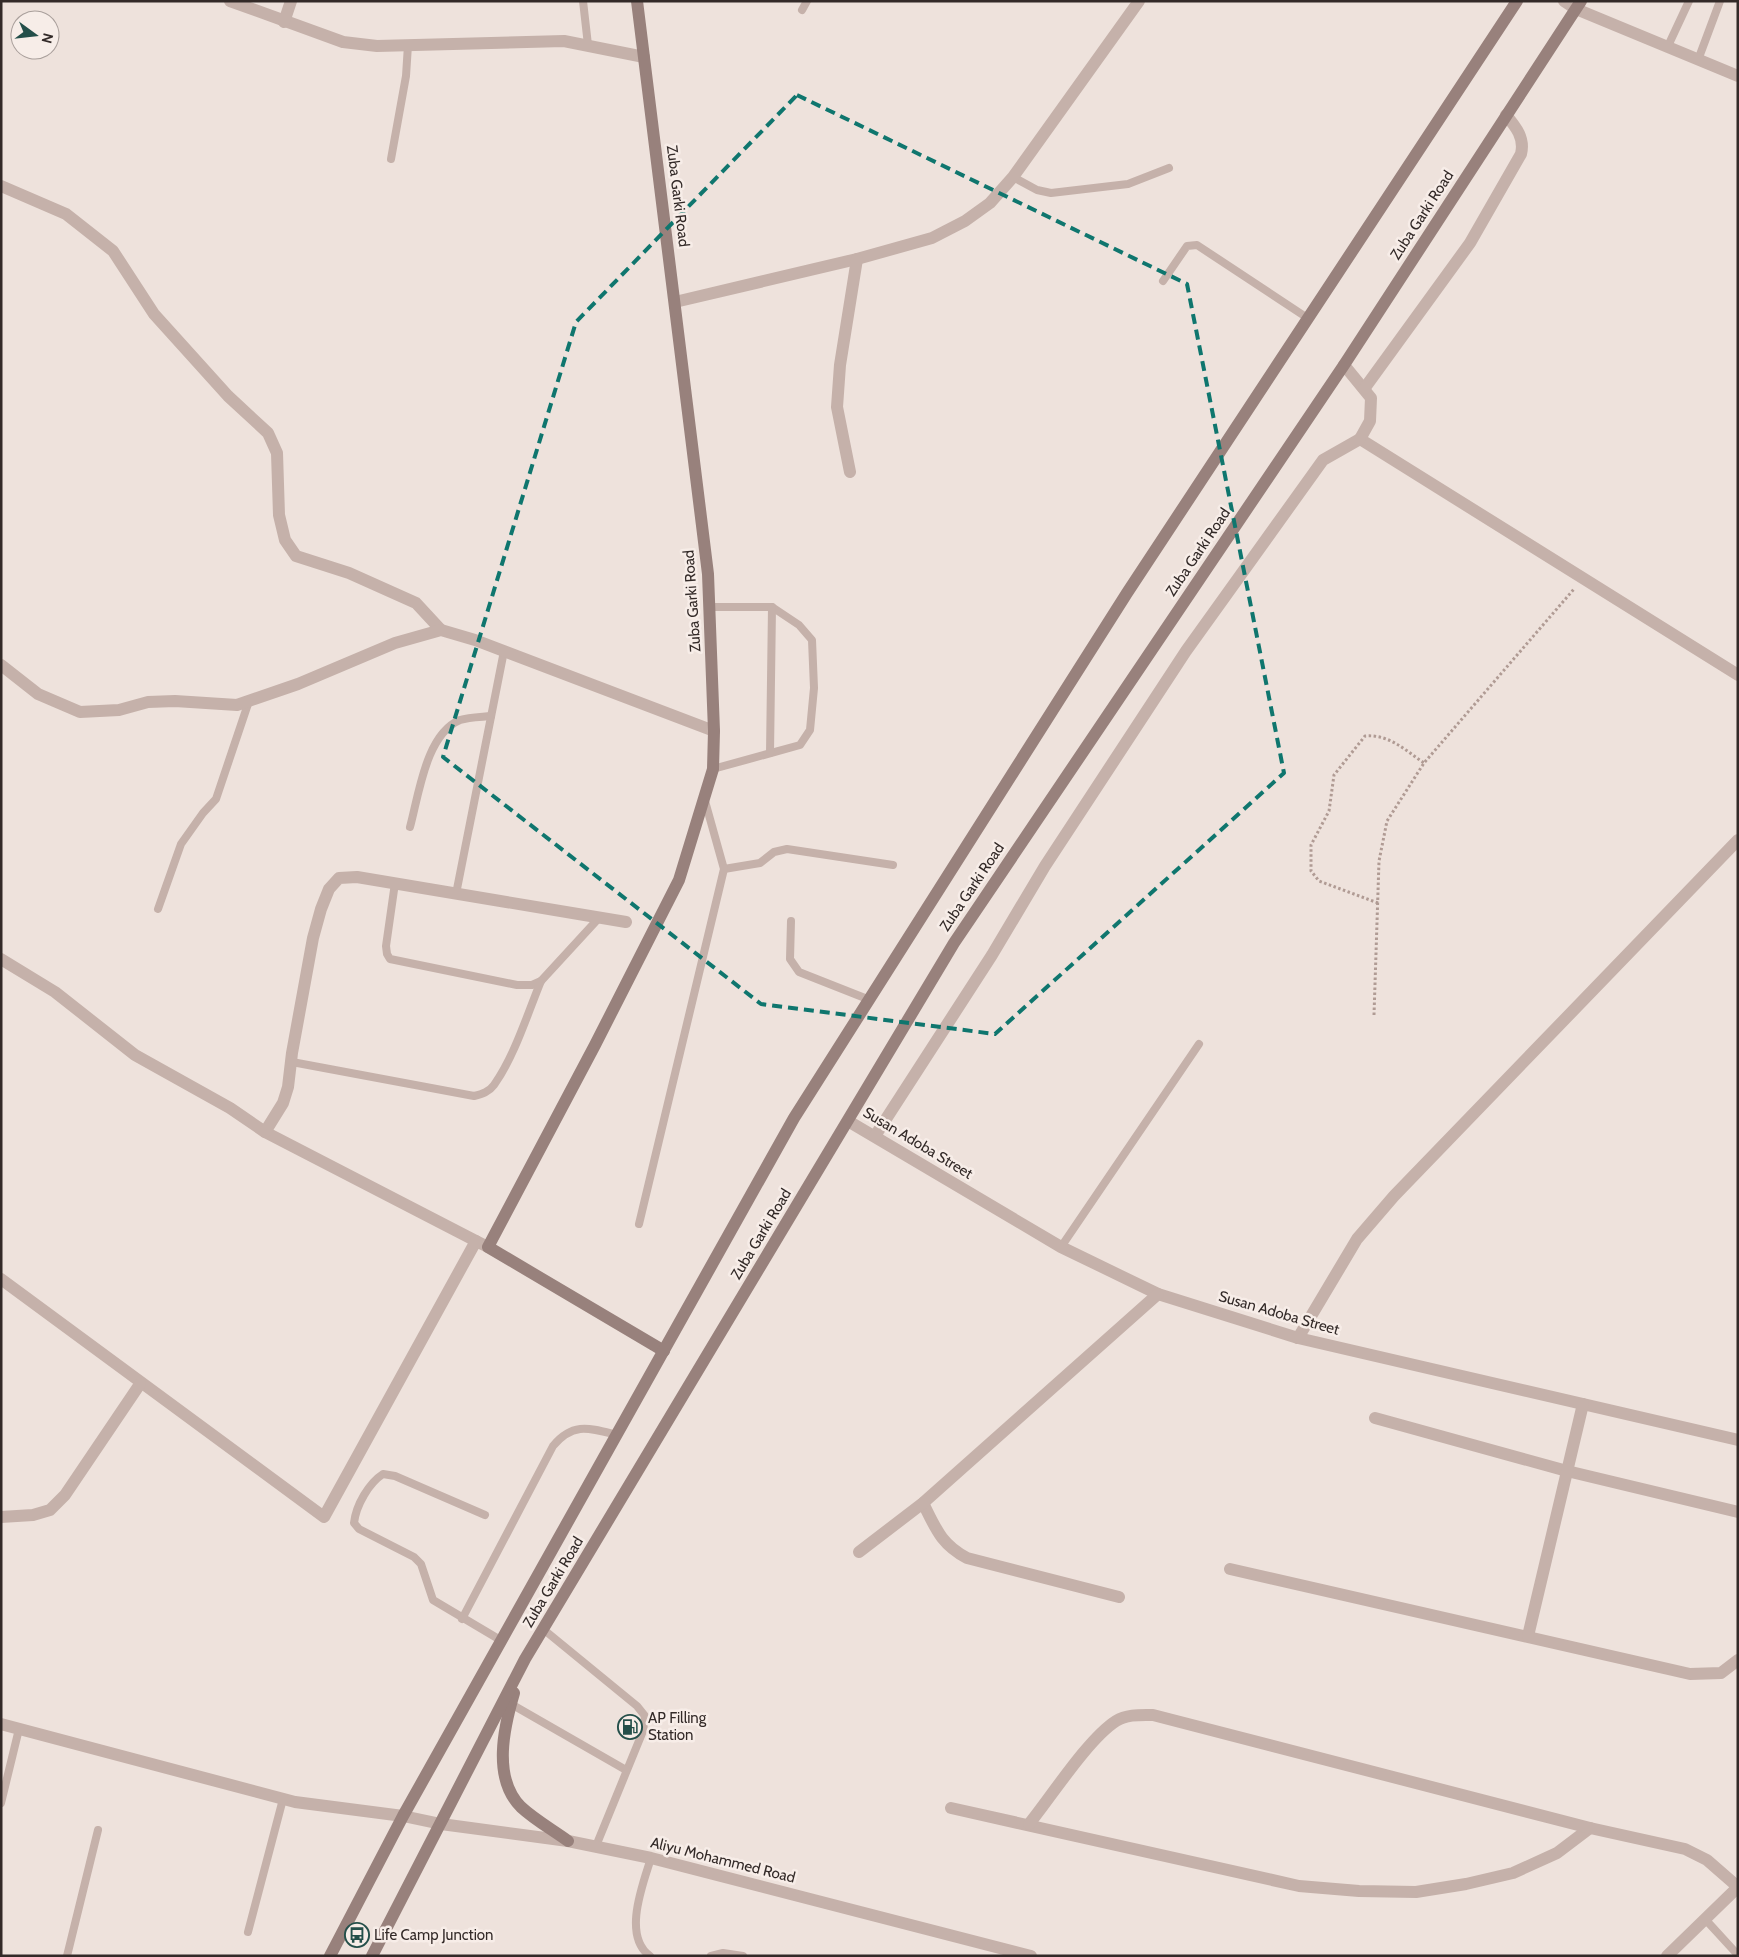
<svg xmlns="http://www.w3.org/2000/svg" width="1739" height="1957" viewBox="0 0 1739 1957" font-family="Cabin,sans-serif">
  <rect width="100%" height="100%" fill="#eee2dc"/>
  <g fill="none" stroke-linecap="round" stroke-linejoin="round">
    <!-- path -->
    <g stroke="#b09b94" stroke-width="3" stroke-dasharray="2.5 2.5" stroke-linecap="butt">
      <path d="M1378,903l-59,-22 -8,-10v-26l18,-34 5,-36 31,-39c24,-2 40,14 59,27"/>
      <path d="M1374,1015l5,-154 8,-40 37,-58 150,-174"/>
    </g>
    <!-- service -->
    <g stroke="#c5b1aa" stroke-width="8">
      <path d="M583,1l5,44"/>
      <path d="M802,10l5,-9"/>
      <path d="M1668,46l21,-45"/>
      <path d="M1698,60l22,-59"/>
      <path d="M391,159l15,-83 2,-31"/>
      <path d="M1013,177l24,13 14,3 77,-9 41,-16"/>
      <path d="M1163,281l24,-35 10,-1 112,74"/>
      <path d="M710,607h62l27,18 13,15 2,48 -4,42 -10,15 -87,24"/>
      <path d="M770,753l2,-146"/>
      <path d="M410,827c9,-33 16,-93 50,-107 9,-3 21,-3 31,-4"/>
      <path d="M724,869l36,-6 14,-11 13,-3 106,16"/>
      <path d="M395,883l-9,63 1,8 3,5 127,26h15l9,-4 57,-62"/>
      <path d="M456,894l48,-243"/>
      <path d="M158,909l23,-65 22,-31 13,-14 33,-98"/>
      <path d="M791,921l-1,38 9,13 71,28"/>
      <path d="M292,1062l182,34c8,-2 15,-4 20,-11 21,-30 33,-70 47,-104"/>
      <path d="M639,1224l85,-355 -19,-68"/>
      <path d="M1061,1247l138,-203"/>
      <path d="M485,1515l-90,-39 -12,-2c-14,9 -27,31 -29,49l5,6 55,28 7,7 12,36 69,41"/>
      <path d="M462,1619l91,-173c20,-24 36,-18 64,-11"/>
      <path d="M543,1629l94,77 8,10 -2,15 -47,115"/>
      <path d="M511,1704l115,66"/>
      <path d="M1,1803l18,-74"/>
      <path d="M1705,1919l33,36"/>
      <path d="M248,1932l35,-133"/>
      <path d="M67,1956l31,-126"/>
      <path d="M650,1956c-28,-20 -7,-72 1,-98"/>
      <path d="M711,1956l12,-3 20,3"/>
    </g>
    <!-- minor -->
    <g stroke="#c5b1aa" stroke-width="12">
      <path d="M230,1l113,41 34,4 187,-5 80,16"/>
      <path d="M1564,1l12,8 162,67"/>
      <path d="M284,22l7,-21"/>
      <path d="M1,186l65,28 47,37 41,63 74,82 40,37 9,20 2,62 6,25 11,16 53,17 67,30 25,27"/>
      <path d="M675,302l182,-43 75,-21 33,-17 25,-18 23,-26 126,-176"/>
      <path d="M1344,365l27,33 -1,23 -10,18 378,236"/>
      <path d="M1364,389l106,-146 51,-89c4,-16 -5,-27 -15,-39"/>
      <path d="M850,472l-13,-65 3,-42 17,-106"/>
      <path d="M1,665l37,29 42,18 39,-2 29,-8 27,-1 62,4 61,-21 97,-41 46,-13 34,10 239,91"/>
      <path d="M1,959l54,33 80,63 95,53 35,24 211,109"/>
      <path d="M848,1121l213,126 97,47 140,44 440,102"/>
      <path d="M265,1132l18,-29 5,-16 4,-34 21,-115 8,-29 8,-20 10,-11 18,-1 269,45"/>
      <path d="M875,1136l117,-181 53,-89 141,-215 137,-191 37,-21"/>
      <path d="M1,1279l323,238 152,-276 12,6"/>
      <path d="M1298,1338l59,-99 37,-43 344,-356"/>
      <path d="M1375,1418l192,53 171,41"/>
      <path d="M923,1503c13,26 18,41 44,55l152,39"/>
      <path d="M1,1517l32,-2 17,-5 15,-15 75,-111"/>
      <path d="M859,1552l64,-49 235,-209"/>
      <path d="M1230,1569l460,105 31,-1 17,-13"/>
      <path d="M1528,1636l55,-232"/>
      <path d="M951,1808l348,78 60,5 57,1 50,-8 47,-11 44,-20 33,-25"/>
      <path d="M1029,1824c22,-27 59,-85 87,-103 11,-7 25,-6 37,-6l437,113 95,21 22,11 31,27"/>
    </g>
    <!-- tertiary -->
    <g stroke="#c5b1aa" stroke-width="12">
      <path d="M1,1724l294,78 108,14 38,8 127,17 83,17 380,98"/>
      <path d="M1667,1956l71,-69"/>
    </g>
    <!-- secondary -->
    <g stroke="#98817c" stroke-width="12">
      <path d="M637,1l71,573 6,157 -1,38 -34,111 -84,165 -107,202 176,104"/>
      <path d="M514,1693c-10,34 -22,85 7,114 14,13 32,23 47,34"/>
      <path d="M330,1956l73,-140 391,-698 333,-525 390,-592"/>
      <path d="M372,1956l153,-297 429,-716 390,-578 237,-364"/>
    </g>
  </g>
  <!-- marked area -->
  <path fill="none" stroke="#0f766e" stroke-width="4" stroke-dasharray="10 6" stroke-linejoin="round" d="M797,95l390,189 97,489 -289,261 -234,-30 -318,-247 133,-435z"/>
  <!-- icons -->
  <defs>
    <symbol id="fuel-ring" viewBox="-11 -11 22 22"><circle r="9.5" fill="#f7ede8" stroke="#244f4a" stroke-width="1.5"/><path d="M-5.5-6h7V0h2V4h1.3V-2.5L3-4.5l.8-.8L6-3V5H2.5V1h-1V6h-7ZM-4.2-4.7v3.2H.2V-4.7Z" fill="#244f4a"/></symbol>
    <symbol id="bus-ring" viewBox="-11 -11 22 22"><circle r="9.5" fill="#f7ede8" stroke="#244f4a" stroke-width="1.5"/><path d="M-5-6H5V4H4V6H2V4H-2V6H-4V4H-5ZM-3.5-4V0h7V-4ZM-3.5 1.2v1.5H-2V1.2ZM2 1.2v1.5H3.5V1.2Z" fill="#244f4a"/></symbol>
  </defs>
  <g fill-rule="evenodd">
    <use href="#fuel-ring" x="616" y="1713" width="28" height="28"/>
    <use href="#bus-ring" x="343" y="1921" width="28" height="28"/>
  </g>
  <g text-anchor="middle" stroke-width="5" stroke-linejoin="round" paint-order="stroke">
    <!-- street labels -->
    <g font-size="15" fill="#332a28" stroke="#f7ede8">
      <text transform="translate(678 196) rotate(83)" y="5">Zuba Garki Road</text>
      <text transform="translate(1422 215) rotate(-57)" y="5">Zuba Garki Road</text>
      <text transform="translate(1198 552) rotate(-56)" y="5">Zuba Garki Road</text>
      <text transform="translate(692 601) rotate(-94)" y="5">Zuba Garki Road</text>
      <text transform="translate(972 887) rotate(-56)" y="5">Zuba Garki Road</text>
      <text transform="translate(918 1143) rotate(31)" y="5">Susan Adoba Street</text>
      <text transform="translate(761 1234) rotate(-59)" y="5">Zuba Garki Road</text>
      <text transform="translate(1279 1313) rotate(16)" y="5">Susan Adoba Street</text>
      <text transform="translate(553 1582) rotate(-59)" y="5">Zuba Garki Road</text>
      <text transform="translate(723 1860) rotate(14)" y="5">Aliyu Mohammed Road</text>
    </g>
    <!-- poi labels -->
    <g font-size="15" fill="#332a28" stroke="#f7ede8" text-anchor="start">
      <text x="648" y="1723">AP Filling<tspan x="648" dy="17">Station</tspan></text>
      <text x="374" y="1940">Life Camp Junction</text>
    </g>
  </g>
  <!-- border -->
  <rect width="1739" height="1957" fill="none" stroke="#332a28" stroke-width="5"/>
  <!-- north arrow -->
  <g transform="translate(35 35) rotate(105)"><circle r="24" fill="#f7ede8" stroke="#a99f9b"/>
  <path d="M0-4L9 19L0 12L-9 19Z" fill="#244f4a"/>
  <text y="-8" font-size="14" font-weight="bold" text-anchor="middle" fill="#332a28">N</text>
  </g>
</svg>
